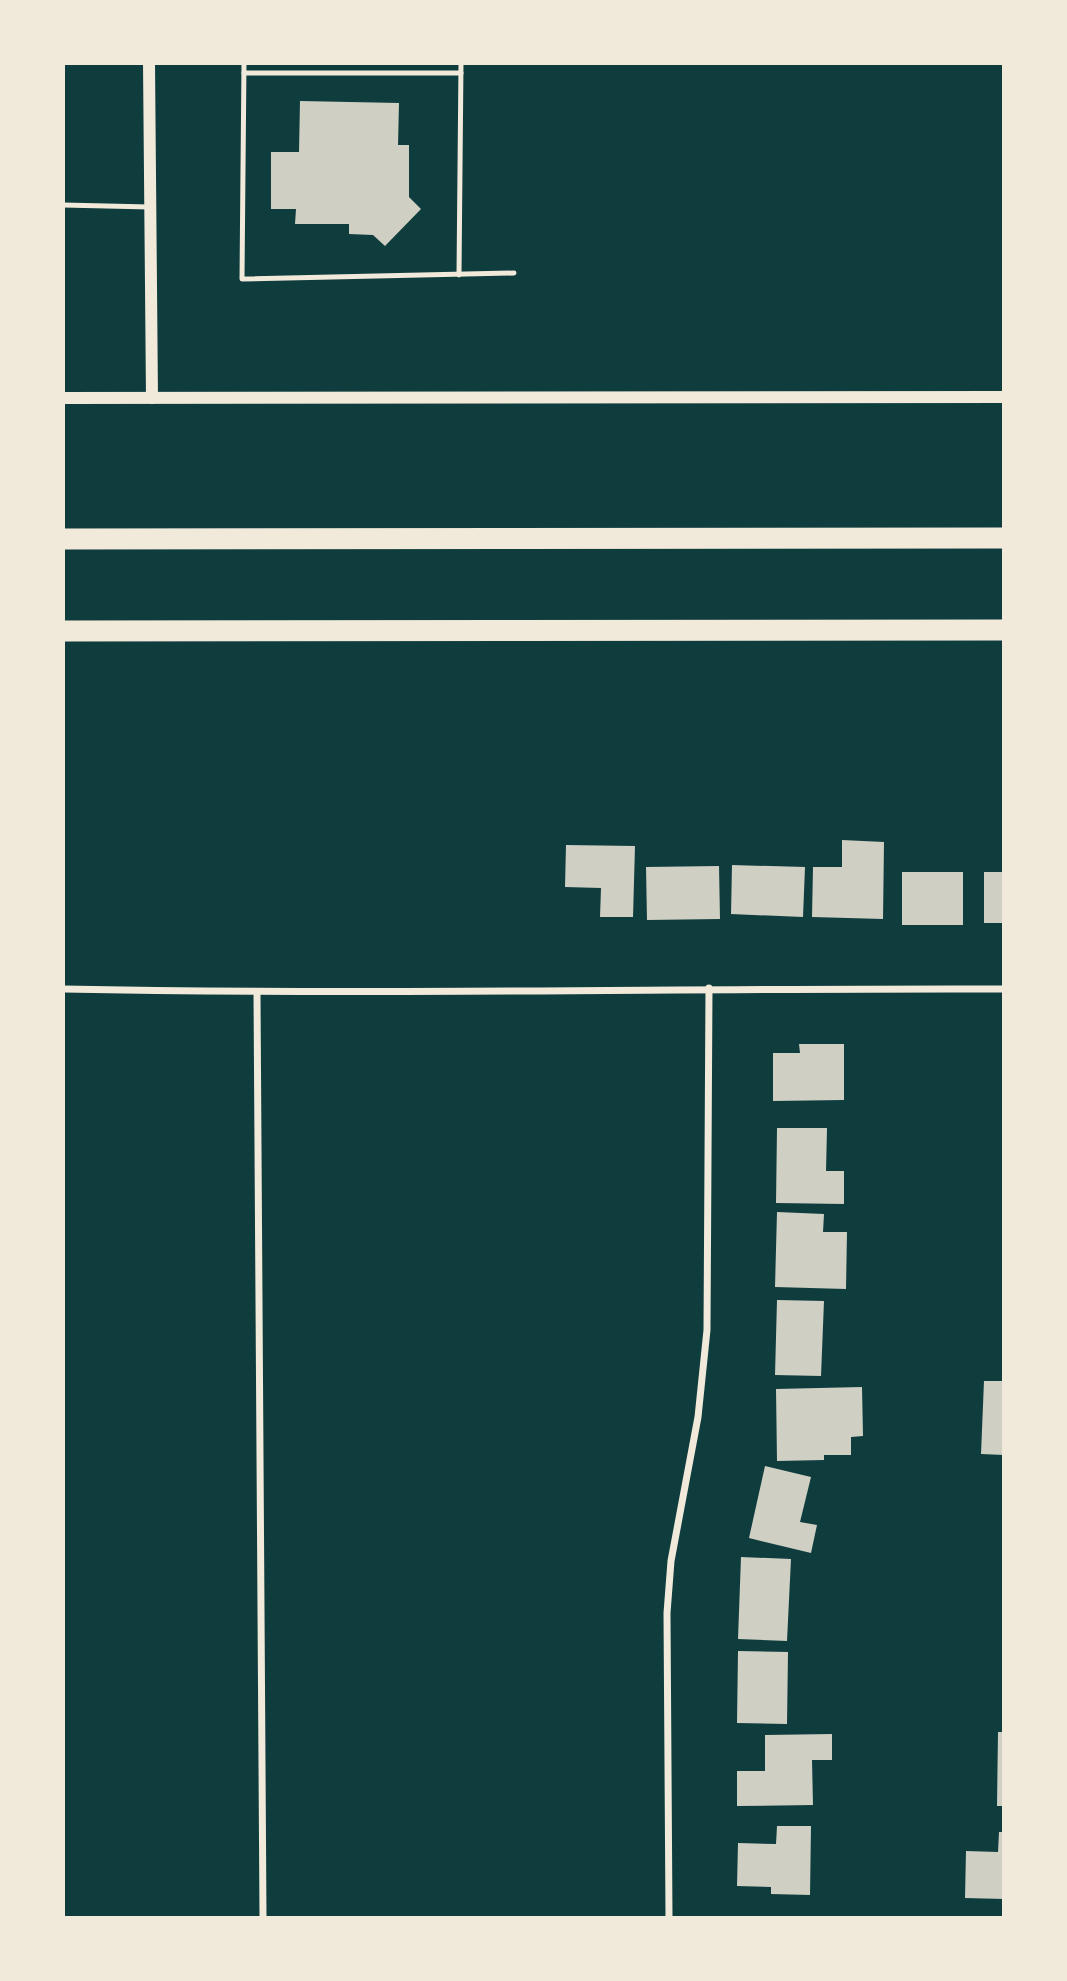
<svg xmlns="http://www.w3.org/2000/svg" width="1067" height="1981" viewBox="0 0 1067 1981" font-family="'PT Sans Narrow',sans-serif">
  <rect width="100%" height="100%" fill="#0f3d3e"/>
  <!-- building -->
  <g fill="#cfcfc3">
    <path d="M300,101l99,2 -1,42h11v52l12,12 -36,37 -12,-11 -24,-1v-10h-54l1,-15h-25v-57h28z"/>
    <path d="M842,840l42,2 -1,77 -71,-2 1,-50h29z"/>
    <path d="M566,845l69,1 -2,71h-33l1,-29 -36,-1z"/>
    <path d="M732,865l73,2 -2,50 -72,-3z"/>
    <path d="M719,866l1,53 -73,1 -1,-53z"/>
    <rect x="902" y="872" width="61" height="53"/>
    <rect x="984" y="872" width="20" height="51"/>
    <path d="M799,1044h45v56l-71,1v-48h27z"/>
    <path d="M777,1128h50l-1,43h18v33l-68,-1z"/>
    <path d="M777,1212l47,2 -1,18h24l-1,57 -71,-2z"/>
    <path d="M777,1300l47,1 -3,75 -46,-1z"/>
    <path d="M984,1381h20v74l-23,-1z"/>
    <path d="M862,1387l1,49 -12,1v18h-27v5l-47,1 -1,-72z"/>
    <path d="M765,1466l46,11 -11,45 17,3 -6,28 -62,-15z"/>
    <path d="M741,1557l50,2 -4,82 -49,-2z"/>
    <path d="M738,1651l50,1 -1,72 -50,-1z"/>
    <path d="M998,1732h6v74h-7z"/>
    <path d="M832,1734v26h-20l1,45 -76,1v-35h28v-36z"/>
    <path d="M777,1826h34l-1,69 -39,-1v-7l-34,-1 1,-43 38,1z"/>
    <path d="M999,1832h5v67l-39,-1 1,-47 32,1z"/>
  </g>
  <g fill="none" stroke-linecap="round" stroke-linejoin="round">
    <!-- service -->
    <g stroke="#f1e9da" stroke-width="5">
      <path d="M244,63l-2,216 272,-6"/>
      <path d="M244,73h217"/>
      <path d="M63,205l87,2"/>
      <path d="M459,275l2,-212"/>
    </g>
    <!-- minor -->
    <g stroke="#f1e9da" stroke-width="7">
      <path d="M63,989c314,6 627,-1 941,0"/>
      <path d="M257,993l6,925"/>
      <path d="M669,1918l-2,-305 4,-52 27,-144 9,-87 2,-342"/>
    </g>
    <!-- tertiary -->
    <g stroke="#f1e9da" stroke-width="12">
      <path d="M149,63l3,335"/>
      <path d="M63,398l941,-1"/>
    </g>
    <!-- motorway -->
    <g stroke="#f1e9da" stroke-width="21">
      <path d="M63,539l941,-1"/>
      <path d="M63,631l941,-1"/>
    </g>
  </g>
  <!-- border -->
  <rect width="1067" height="1981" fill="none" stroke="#f1e9da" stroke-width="130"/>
</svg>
